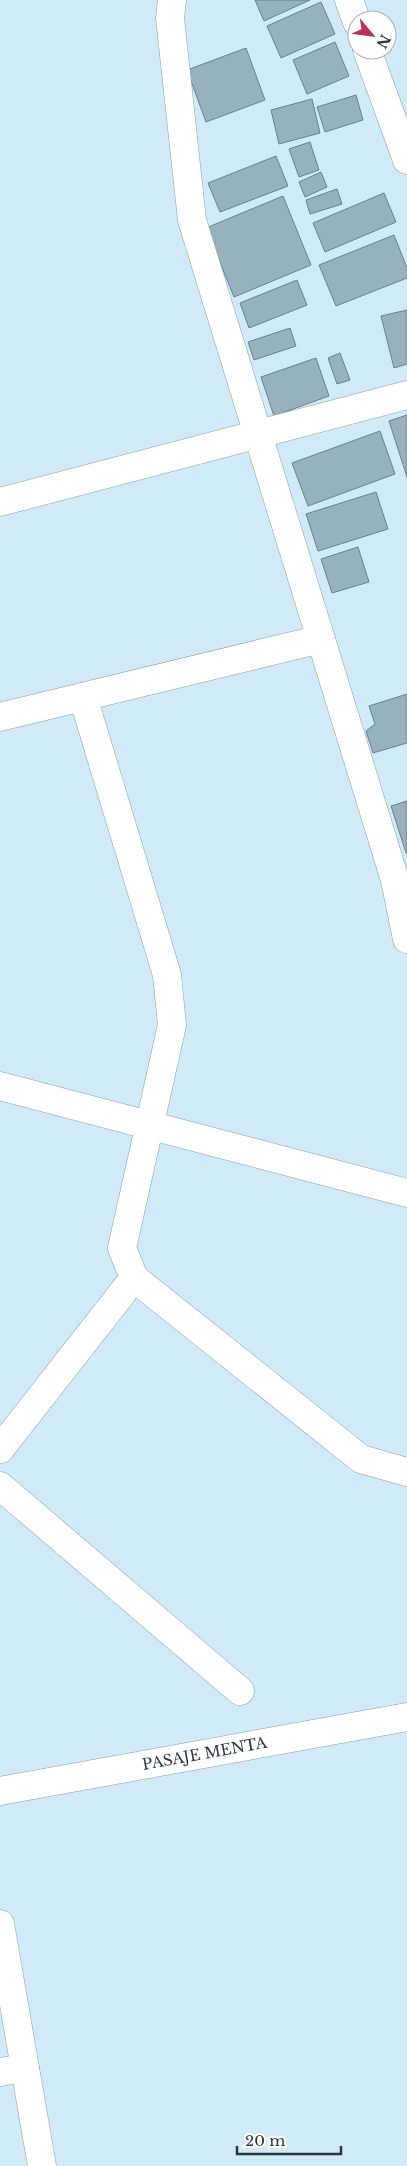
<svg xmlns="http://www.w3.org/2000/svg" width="407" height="2166" viewBox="0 0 407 2166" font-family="'Libre Baskerville',serif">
  <rect width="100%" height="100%" fill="#d0eaf8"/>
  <!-- building -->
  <g fill="#98b1be" stroke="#6a828f">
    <path d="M255,0h55l-46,21z"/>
    <path d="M321,2l14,32 -54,24 -14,-32z"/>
    <path d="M335,42l14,34 -42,18 -14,-34z"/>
    <path d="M246,48l19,52 -59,22 -19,-52z"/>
    <path d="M356,95l7,25 -38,12 -8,-25z"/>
    <path d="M312,99l8,34 -41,11 -8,-34z"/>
    <path d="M310,142l9,28 -20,7 -10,-28z"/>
    <path d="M276,156l12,30 -68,26 -12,-29z"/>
    <path d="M321,172l6,15 -22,10 -6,-15z"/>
    <path d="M337,189l5,15 -32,10 -4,-14z"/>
    <path d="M384,193l12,29 -71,30 -12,-29z"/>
    <path d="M283,196l28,69 -77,32 -28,-69z"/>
    <path d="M394,235l13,33v10l-71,28 -17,-41z"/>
    <path d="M297,280l10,25 -58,23 -9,-25z"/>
    <path d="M407,310v54l-13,4 -13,-52z"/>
    <path d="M290,328l6,18 -42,14 -6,-18z"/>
    <path d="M340,353l10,27 -13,4 -9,-26z"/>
    <path d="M316,358l13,38 -55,20 -13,-39z"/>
    <path d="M407,415v62l-18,-56z"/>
    <path d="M380,431l15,43 -87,32 -16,-43z"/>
    <path d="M376,492l12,37 -70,22 -12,-37z"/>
    <path d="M358,547l11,35 -37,11 -11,-34z"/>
    <path d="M407,694v49l-34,10 -7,-22 9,-7 -6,-18z"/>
    <path d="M407,801v52h-1l-15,-47z"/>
  </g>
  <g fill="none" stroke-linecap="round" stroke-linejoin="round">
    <defs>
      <g id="minor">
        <path d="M172,0l-2,18 22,202 203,660 12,59"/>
        <path d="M349,0l8,22"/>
        <path d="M367,50l40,110"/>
        <path d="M0,502l407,-107"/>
        <path d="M83,697l84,278 5,50 -50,223 12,30 227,181 46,13"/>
        <path d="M0,717l321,-78"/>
        <path d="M0,1086l407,107"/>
        <path d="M0,1449l134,-171"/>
        <path d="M0,1486l240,205"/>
        <path id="s1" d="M0,1791l407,-74"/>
        <path d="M0,1924l42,242"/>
        <path d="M0,2072l25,-4"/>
      </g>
    </defs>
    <!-- minor casing -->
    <use href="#minor" stroke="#88a1ae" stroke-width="29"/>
    <!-- minor -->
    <use href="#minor" stroke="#fff" stroke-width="28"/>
  </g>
  <g text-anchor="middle" stroke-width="4" stroke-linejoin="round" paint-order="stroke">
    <!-- street labels -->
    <g font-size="15" fill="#2d373d" stroke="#fff">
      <text dy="5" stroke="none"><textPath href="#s1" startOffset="208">PASAJE MENTA</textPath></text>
    </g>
  </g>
  <!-- north arrow -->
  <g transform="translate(372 35) rotate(119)"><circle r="24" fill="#ffffff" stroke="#abafb1"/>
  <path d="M0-4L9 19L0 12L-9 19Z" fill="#be2f5a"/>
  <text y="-8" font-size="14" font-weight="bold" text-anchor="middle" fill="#2d373d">N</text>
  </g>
  <!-- scale -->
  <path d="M237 2146v8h104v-8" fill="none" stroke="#2d373d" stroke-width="2.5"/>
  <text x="245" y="2146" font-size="15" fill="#2d373d" stroke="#ffffff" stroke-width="4" paint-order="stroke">20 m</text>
</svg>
